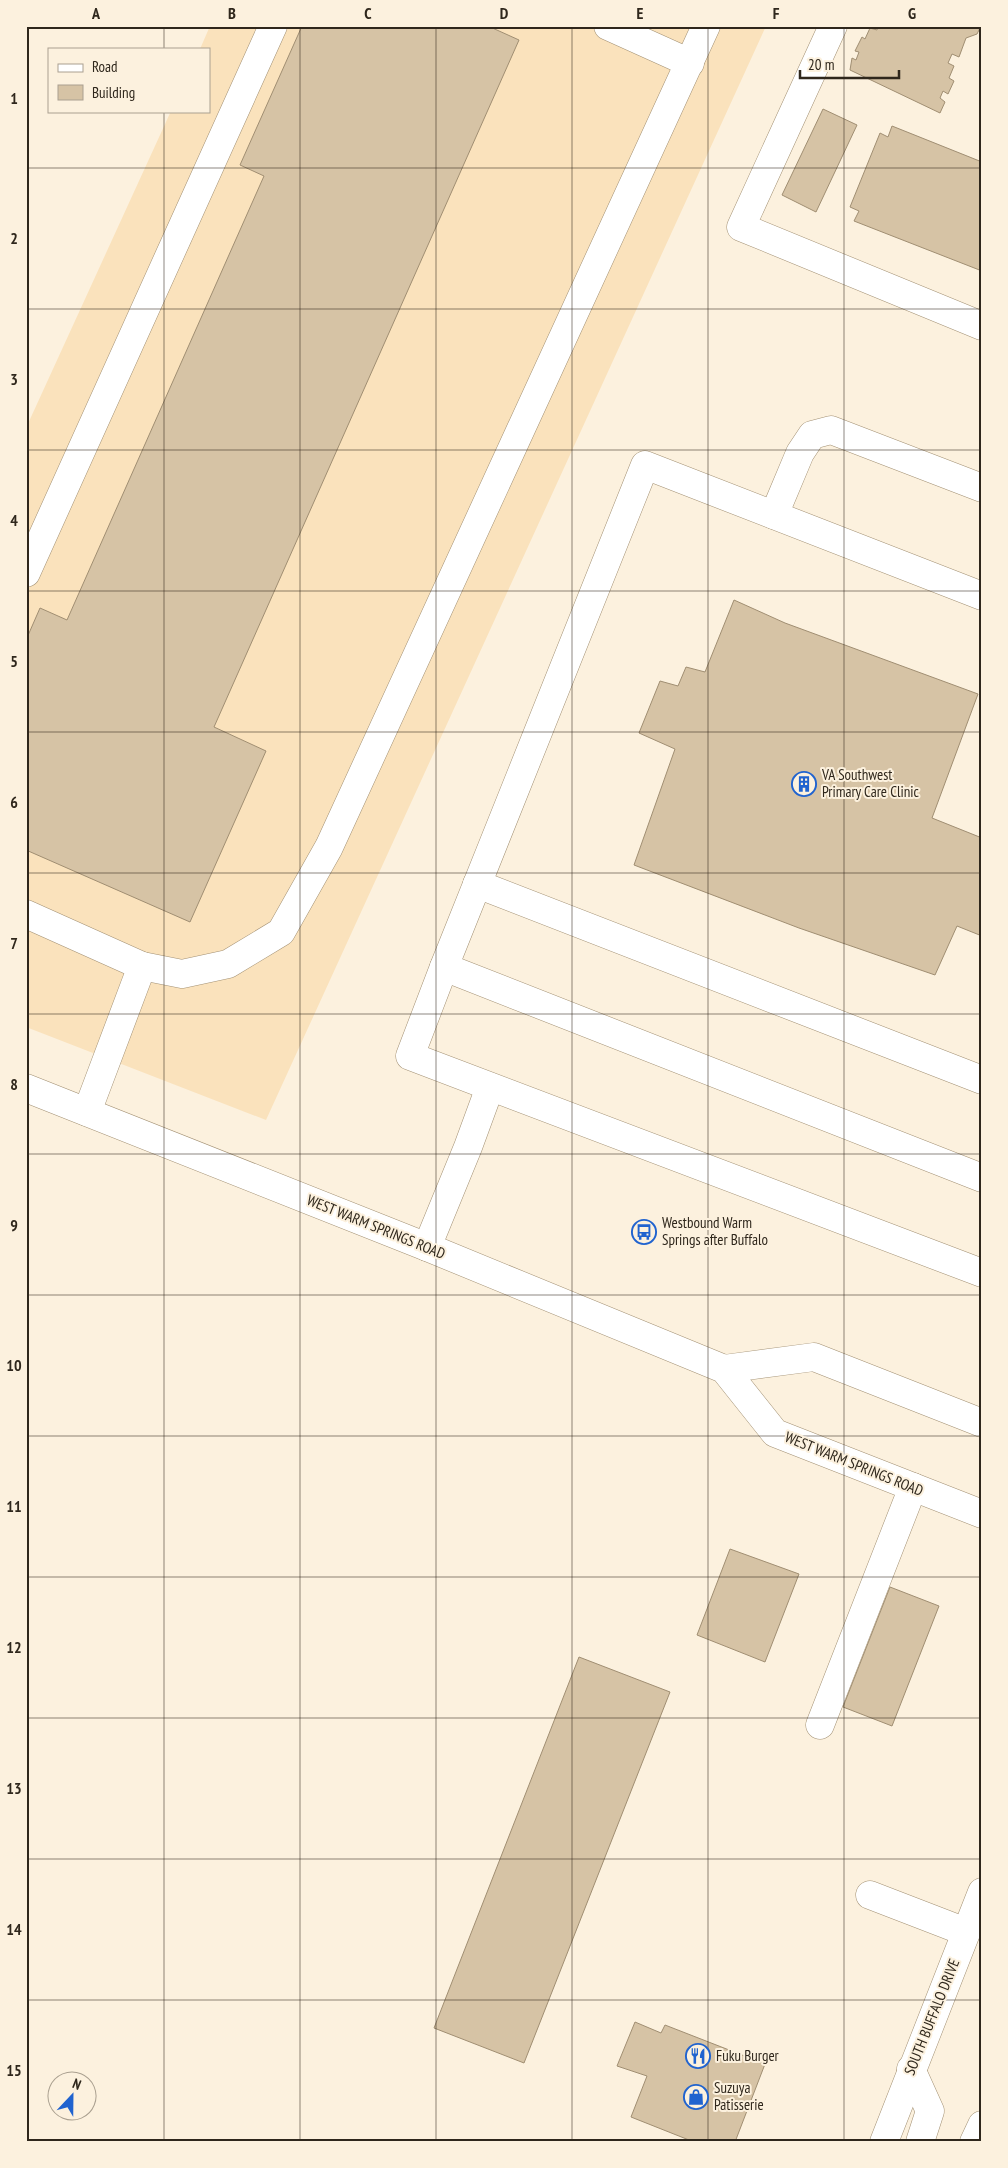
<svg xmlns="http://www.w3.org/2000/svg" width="1008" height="2168" viewBox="0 0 1008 2168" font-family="'PT Sans Narrow',sans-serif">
  <rect width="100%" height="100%" fill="#fcf1de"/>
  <!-- built -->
  <path fill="#fae2bc" d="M210,26h556l-500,1094 -240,-93v-599l145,-317h38v-62h-9z"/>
  <!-- building -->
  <g fill="#d6c3a5" stroke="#a08e72">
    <path d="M302,26h186l31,14 -305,687 52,24 -76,171 -164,-72v-210l14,-32 27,12 197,-444 -24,-11z"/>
    <path d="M878,26h103l-4,8 -11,4 -7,19 -7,-3 -4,9 6,3 -5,12 5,3 -6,13 -5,-3 -3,7 5,4 -5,11 -90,-43 2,-12 4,2 3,-8 -4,-1 7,-14 3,2 5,-11 7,2z"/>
    <path d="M823,109l34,16 -41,87 -34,-17z"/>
    <path d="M892,126l90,36v109l-128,-50 5,-10 -9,-4 30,-74 8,4z"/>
    <path d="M734,600l51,23 193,71 -46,124 50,20v98l-25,-10 -22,49 -136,-47 -165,-63 41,-116 -36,-16 21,-52 18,5 8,-19 19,5z"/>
    <path d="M730,1549l69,25 -34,88 -68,-27z"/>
    <path d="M890,1587l49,19 -47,120 -49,-19z"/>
    <path d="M579,1657l91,35 -146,371 -90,-35z"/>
    <path d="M635,2022l26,11 4,-8 100,39 -30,78h-41l-63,-25 16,-41 -30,-10z"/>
  </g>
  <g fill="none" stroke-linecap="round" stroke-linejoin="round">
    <defs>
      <g id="minor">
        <path d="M608,26l82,37"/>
        <path d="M833,26l-92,201 241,99"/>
        <path d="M774,515l26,-62 12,-18 19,-5 151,58"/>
        <path d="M26,573l247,-547"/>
        <path d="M477,884l505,196"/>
        <path d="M26,914l116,52 -55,146"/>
        <path d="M142,966l40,8 46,-10 53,-32 48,-85 377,-821"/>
        <path d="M444,967l201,-502 337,131"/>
        <path d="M982,1178l-538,-211 -34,89 572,217"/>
        <path d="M427,1247l41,-100 22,-60"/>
        <path d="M820,1725l93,-238"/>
        <path d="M870,1895l96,37"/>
      </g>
      <g id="major">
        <path d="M26,1088l401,159 297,122 51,64 207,81"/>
        <path d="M724,1369l90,-12 168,66"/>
        <path d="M911,2069l19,42 -10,31"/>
        <path d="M884,2142l98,-250"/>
        <path d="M974,2142l8,-17"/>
      </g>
    </defs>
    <!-- minor casing -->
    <use href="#minor" stroke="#a39174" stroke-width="29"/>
    <!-- major casing -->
    <use href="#major" stroke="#a39174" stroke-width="29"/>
    <!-- minor -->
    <use href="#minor" stroke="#fff" stroke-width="28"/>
    <!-- major -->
    <use href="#major" stroke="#fff" stroke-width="28"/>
  </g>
  <!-- grid -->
  <path fill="none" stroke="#2f271c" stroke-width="1" stroke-opacity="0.55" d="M164,26v23M300,26v2116M436,26v2116M572,26v2116M708,26v2116M844,26v2116M164,111v2031M26,168h956M26,309h956M26,450h956M26,591h956M26,732h956M26,873h956M26,1014h956M26,1154h956M26,1295h956M26,1436h956M26,1577h956M26,1718h956M26,1859h956M26,2000h956"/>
  <!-- icons -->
  <defs>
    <symbol id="building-ring" viewBox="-11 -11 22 22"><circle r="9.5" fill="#fcf1de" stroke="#2063cf" stroke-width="1.5"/><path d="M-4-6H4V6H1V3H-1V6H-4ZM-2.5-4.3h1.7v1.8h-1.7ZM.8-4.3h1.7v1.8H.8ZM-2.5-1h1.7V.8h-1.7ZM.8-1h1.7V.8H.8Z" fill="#2063cf"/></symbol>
    <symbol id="bus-ring" viewBox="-11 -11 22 22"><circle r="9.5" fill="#fcf1de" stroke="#2063cf" stroke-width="1.5"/><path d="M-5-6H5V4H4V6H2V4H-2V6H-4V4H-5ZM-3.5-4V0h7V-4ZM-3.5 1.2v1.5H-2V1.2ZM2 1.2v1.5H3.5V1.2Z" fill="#2063cf"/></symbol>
    <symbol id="restaurant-ring" viewBox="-11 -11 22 22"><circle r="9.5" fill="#fcf1de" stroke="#2063cf" stroke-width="1.5"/><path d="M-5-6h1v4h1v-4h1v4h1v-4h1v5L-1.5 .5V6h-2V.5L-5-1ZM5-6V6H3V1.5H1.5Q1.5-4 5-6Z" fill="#2063cf"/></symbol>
    <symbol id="shop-ring" viewBox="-11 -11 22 22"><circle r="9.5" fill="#fcf1de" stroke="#2063cf" stroke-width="1.5"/><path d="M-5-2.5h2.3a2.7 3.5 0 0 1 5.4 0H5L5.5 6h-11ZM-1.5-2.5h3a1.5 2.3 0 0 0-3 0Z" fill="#2063cf"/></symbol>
  </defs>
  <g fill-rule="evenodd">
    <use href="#building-ring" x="790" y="770" width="28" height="28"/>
    <use href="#bus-ring" x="630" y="1218" width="28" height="28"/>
    <use href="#restaurant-ring" x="684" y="2042" width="28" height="28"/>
    <use href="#shop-ring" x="682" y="2083" width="28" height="28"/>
  </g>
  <g text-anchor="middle" stroke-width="4" stroke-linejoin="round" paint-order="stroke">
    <!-- poi labels -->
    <g font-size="15" fill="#2f271c" stroke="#fcf1de" text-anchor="start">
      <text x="822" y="780">VA Southwest<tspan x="822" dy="17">Primary Care Clinic</tspan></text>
      <text x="662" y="1228">Westbound Warm<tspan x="662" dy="17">Springs after Buffalo</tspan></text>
      <text x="716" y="2061">Fuku Burger</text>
      <text x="714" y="2093">Suzuya<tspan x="714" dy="17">Patisserie</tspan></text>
    </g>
    <!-- street labels -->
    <g font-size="15" fill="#2f271c" stroke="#fcf1de">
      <text transform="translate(376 1227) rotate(22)" y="5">WEST WARM SPRINGS ROAD</text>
      <text transform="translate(854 1464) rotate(22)" y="5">WEST WARM SPRINGS ROAD</text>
      <text transform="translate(932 2017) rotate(-68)" y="5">SOUTH BUFFALO DRIVE</text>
    </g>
  </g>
  <!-- border -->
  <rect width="1008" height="2168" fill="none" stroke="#fcf1de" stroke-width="55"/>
  <!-- legend -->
  <rect x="48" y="48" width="162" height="65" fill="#fcf1de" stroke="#aaa090"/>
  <rect x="58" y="64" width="25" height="8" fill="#ffffff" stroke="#aaa090"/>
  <text x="92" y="72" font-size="15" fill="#2f271c">Road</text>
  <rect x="58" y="85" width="25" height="15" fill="#d6c3a5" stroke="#aaa090"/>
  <text x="92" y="98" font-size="15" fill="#2f271c">Building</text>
  <!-- north arrow -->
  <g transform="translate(72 2096) rotate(22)"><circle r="24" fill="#fcf1de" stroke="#aaa090"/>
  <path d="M0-4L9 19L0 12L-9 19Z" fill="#2063cf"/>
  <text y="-8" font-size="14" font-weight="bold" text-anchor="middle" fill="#2f271c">N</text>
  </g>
  <!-- scale -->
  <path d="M800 70v8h99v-8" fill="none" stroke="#2f271c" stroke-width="2.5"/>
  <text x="808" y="70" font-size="15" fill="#2f271c" stroke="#fcf1de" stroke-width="4" paint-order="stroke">20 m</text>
  <rect x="28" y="28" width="952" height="2112" fill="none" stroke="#2f271c" stroke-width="2"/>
  <g font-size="16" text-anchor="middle" font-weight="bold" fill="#2f271c">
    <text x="96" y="19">A</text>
    <text x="232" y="19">B</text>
    <text x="368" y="19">C</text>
    <text x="504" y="19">D</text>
    <text x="640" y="19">E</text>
    <text x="776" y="19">F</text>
    <text x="912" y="19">G</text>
    <text x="14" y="104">1</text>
    <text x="14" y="244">2</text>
    <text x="14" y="385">3</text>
    <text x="14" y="526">4</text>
    <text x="14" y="667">5</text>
    <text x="14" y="808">6</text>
    <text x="14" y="949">7</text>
    <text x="14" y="1090">8</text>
    <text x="14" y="1231">9</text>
    <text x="14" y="1371">10</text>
    <text x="14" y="1512">11</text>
    <text x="14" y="1653">12</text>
    <text x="14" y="1794">13</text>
    <text x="14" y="1935">14</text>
    <text x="14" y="2076">15</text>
  </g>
</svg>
